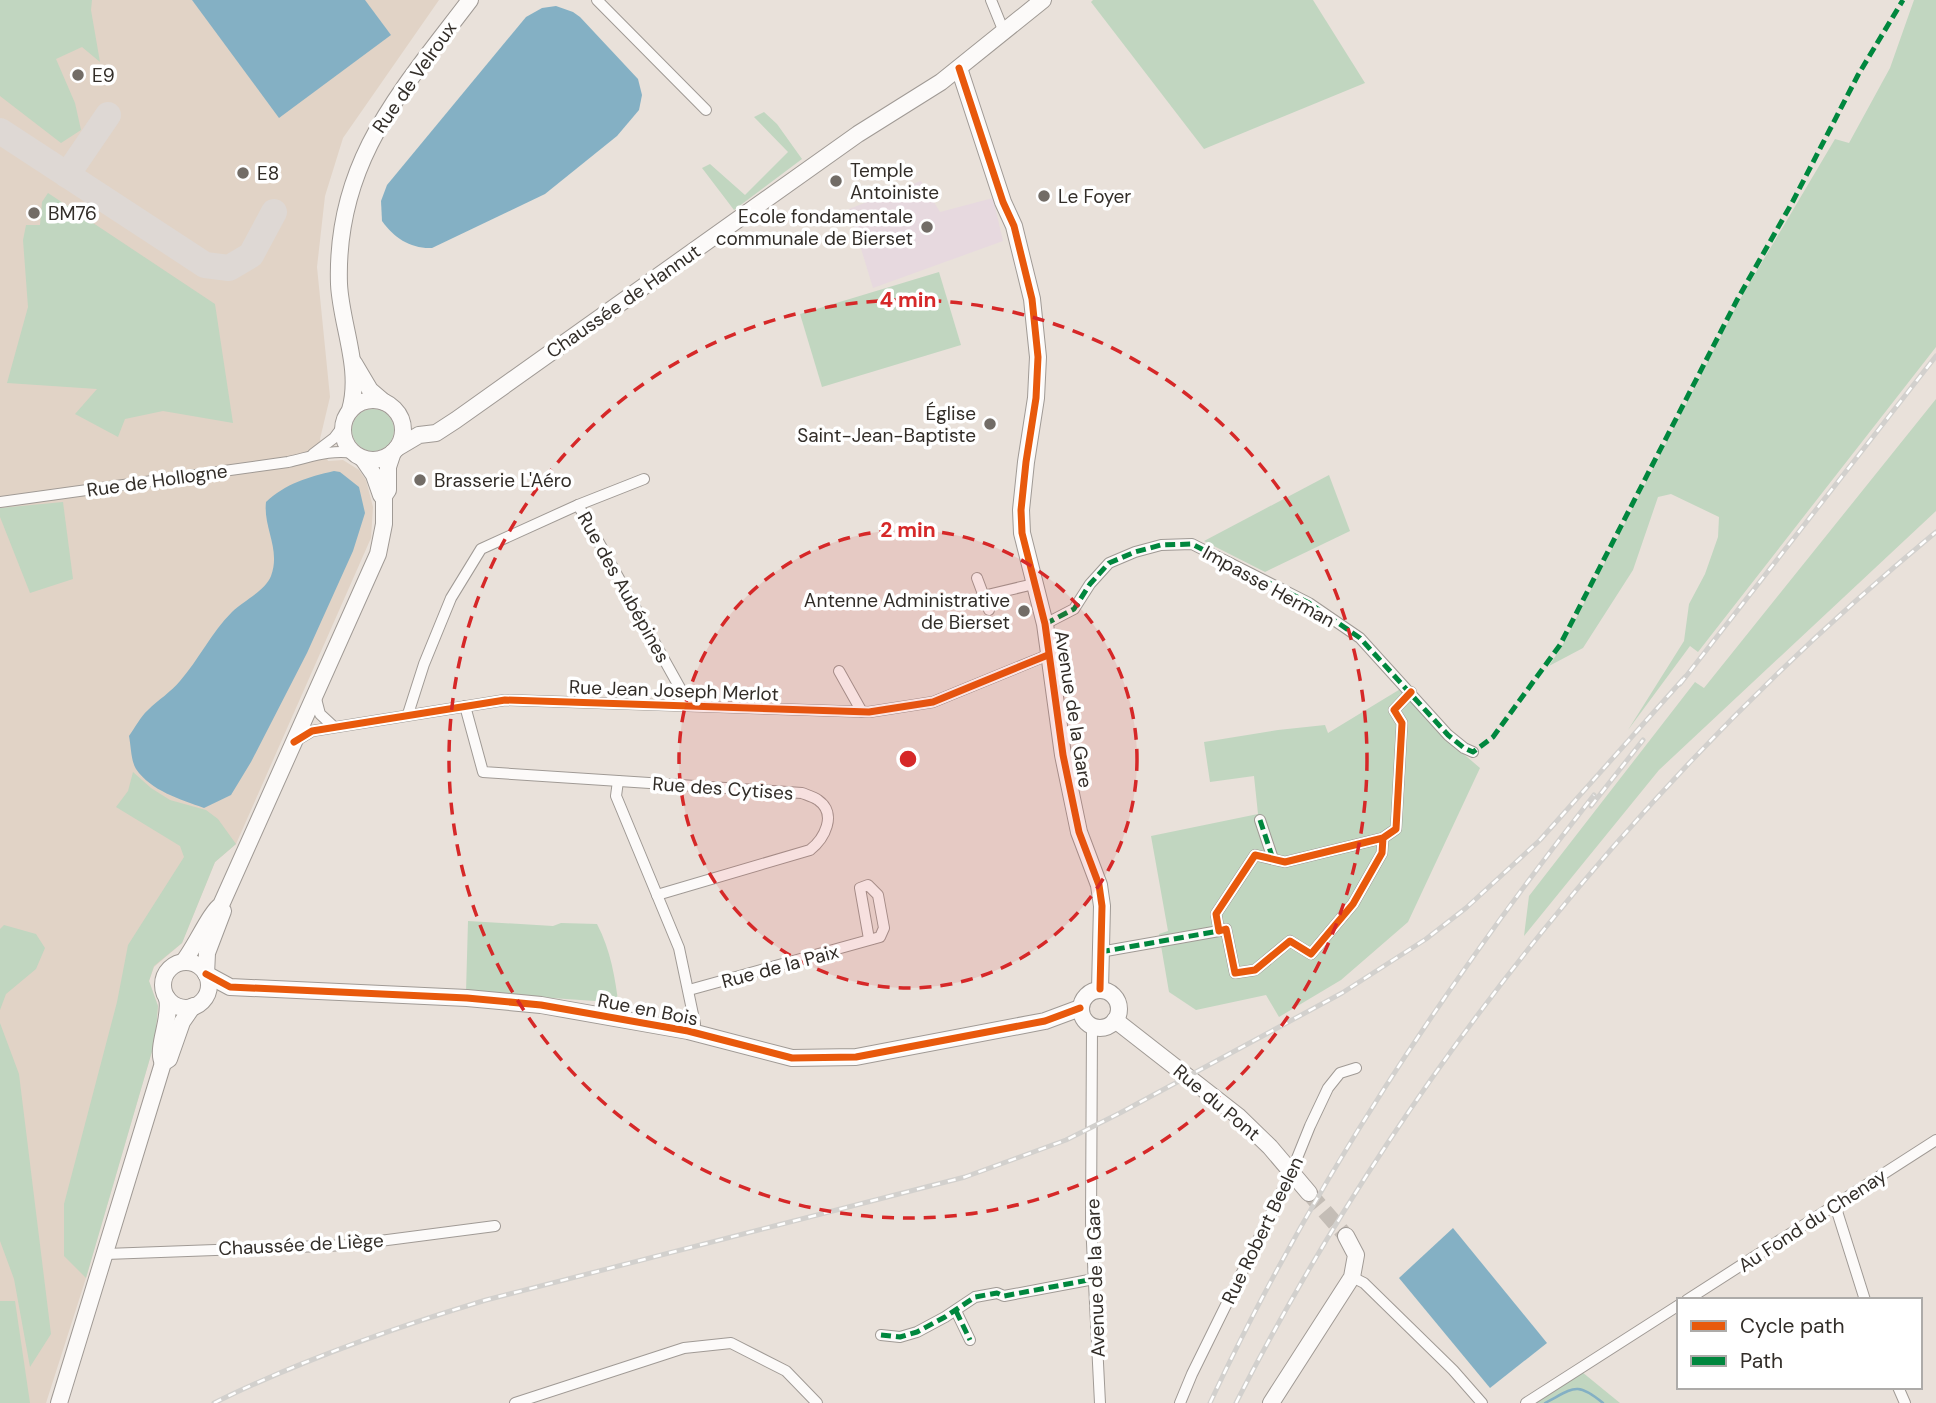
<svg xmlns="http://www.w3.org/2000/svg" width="1936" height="1403" viewBox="0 0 1936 1403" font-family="'DM Sans',sans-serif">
  <rect width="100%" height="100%" fill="#e9e1da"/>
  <!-- built -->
  <path fill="#e1d3c6" d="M0,0h439l-96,138 -18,58 -8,71 13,130 -10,42 8,22 15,-1 16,10 7,10 7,27 -2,31 -135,306 -21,18 -33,81 -28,24 -5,14 9,25 -3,35 -69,237 -40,125h-46z"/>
  <!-- education -->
  <path fill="#e7d9df" d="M921,181l19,31 53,-14 10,43 -130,47 -24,-79z"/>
  <!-- green -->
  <g fill="#c1d6c0">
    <path d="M0,0h92l-1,10 9,52 -18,-15 -26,12 19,44 6,27 -20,13 -61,-47z"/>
    <path d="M1093,0h220l52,83 -161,66 -113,-147z"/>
    <path d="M1914,0h22v347l-238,305 -8,-6 -62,84 56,-89 5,-37 16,-30 13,-37 1,-20 -48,-23 -13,3 -25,73 -50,78 -34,18 13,-20 177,-345 96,-162 14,4 41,-75z"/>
    <path d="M764,112l13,12 25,35 -68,51 -32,-42 8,-4 35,31 43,-43 -34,-35z"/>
    <path d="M48,193l167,111 18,119 -70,-12 -38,8 -7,18 -43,-23 22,-25 -90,-6 21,-76 -5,-67 3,-15h14l2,-23z"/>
    <path d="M939,272l22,73 -139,42 -22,-73z"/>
    <path d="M1936,399v112l-277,259 -135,166 5,-40 166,-214 9,6z"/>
    <circle cx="373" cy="430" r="21"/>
    <path d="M1329,475l21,56 -85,41 -61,-31z"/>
    <path d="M63,502l10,77 -43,14 -30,-76v-9z"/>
    <path d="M1402,688l37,45 41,35 -72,154 -67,58 -62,37 -13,-22 -70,15 -27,-18 -10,-58 9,-3 -17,-95 107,-22 -4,-38 -44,6 -6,-40 74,-12 47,-5 3,8z"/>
    <path d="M133,772l18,16 19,12 36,10 12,9 18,25 -21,18 -33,81 -28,23 -5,15 9,25 -3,35 -69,237 -22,-22v-52l53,-202 11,-57 56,-88 -4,-11 -64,-39 12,-16z"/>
    <path d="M468,921l85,5 8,-3 36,1c14,27 18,53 22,84l-24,-7 -129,-9z"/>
    <path d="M4,925l32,9 9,14 -9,21 -30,25 -6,16v-81z"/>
    <path d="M0,1023l19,51 32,260 -21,33 -16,-88 -14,-38z"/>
    <path d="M0,1301h15l15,102h-30z"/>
    <path d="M1582,1372l38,31h-87z"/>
  </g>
  <!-- water -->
  <g fill="#84b0c4">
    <path d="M192,0h173l26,35 -112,83z"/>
    <path d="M556,6l17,6 7,5 58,62 4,16 -3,15 -22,26 -72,58 -113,54c-21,1 -38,-10 -50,-27l-1,-20 6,-16 139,-168 16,-9z"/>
    <path d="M334,471l6,1 19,15 6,26 -12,38 -46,102 -56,109 -20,33 -27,13c-24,-9 -53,-17 -68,-39 -5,-8 -5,-23 -7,-33 6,-8 11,-19 19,-26 10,-10 23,-18 32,-29 19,-22 31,-48 52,-69 11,-11 33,-21 39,-36 10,-27 -8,-48 -5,-74 19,-18 42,-25 68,-31z"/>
    <path d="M1453,1228l94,115 -57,45 -91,-110z"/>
  </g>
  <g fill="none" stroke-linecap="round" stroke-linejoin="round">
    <!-- stream -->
    <path stroke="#84b0c4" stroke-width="2.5" d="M1545,1403c29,-15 31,-22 58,0"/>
    <!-- taxiway -->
    <g stroke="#ded8d4" stroke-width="26">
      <path d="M0,131l205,134 24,3 22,-13 23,-43"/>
      <path d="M67,175l41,-60"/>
    </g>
    <!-- secondary-tunnel -->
    <path stroke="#c4bdb6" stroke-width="16" stroke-dasharray="16 8" stroke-linecap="butt" d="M1309,1193l37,43"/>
    <defs>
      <g id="street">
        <path d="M597,0l109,110"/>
        <path d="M991,0l13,32"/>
        <path d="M313,454l21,-16 9,-12"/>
        <path d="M0,502l288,-40c23,-5 42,-13 66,-9"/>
        <path d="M578,505l112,201"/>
        <path d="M977,578l12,32"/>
        <path d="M983,596l51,-12"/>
        <path d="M1045,624l29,-15 16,-25 19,-21 26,-11 26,-7 31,-1 117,59 51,35 88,97 16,13 9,4"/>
        <path d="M839,671l23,41"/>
        <path d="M315,695l5,19 14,13"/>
        <path d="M465,706l18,66 319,21c5,2 12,4 16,7 20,14 6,39 -8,50l-153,45"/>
        <path d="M408,714l16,-50 27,-66 30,-49 97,-44 66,-26"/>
        <path d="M297,740l15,-9 193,-31 364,12 64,-10 115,-47"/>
        <path d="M618,781l-2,15 5,12 58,140 16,76 -1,8"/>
        <path d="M1260,820l13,39"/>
        <path d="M1383,838l-98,24 -30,-7 -39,59 3,17 7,-2 9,44 20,-3 35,-29 21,13 42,-50 29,-51 1,-15 13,-9 6,-106 -8,-13 17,-18"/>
        <path d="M1100,952l119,-21"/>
        <path d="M689,990l191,-53 4,-9 -6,-33 -10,-10 -8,3 9,51"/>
        <path d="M1092,1026l-1,197 9,180"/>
        <path d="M1835,1205l30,95"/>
        <path d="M106,1254l243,-9 146,-19"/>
        <path d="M1352,1277l12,6 89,87 29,33"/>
        <path d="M1687,1300l249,-160"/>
        <path d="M956,1311l14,29"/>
        <path d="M881,1335l19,2 17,-5 28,-15 30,-20 22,-4 7,3 90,-17"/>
        <path d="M1898,1387l7,16"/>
        <path d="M515,1403l169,-55 47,-5 55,28 31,32"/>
        <path d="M1180,1403l12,-29 99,-201 19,-47 18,-38 12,-15 16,-5"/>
        <path d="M1526,1403l153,-98"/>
      </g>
      <g id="secondary">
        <path d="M959,68l44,134 11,24 18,73 6,58 -2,41 -10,64 -5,48 1,23 23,91 18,131 16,77 20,53 3,21 -2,83"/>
        <path d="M354,363l16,27 14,12"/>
        <circle cx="373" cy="430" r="30"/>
        <path d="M350,410c12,-41 -9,-85 -11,-126 -4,-122 62,-193 131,-284"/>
        <path d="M397,448l22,-13 17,-2 20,-13 402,-286 83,-52 102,-82"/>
        <path d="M363,459l11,16 7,20 3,1"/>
        <path d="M183,962c11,-13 28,-51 38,-57l157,-351 6,-30v-28l4,-6v-23l5,-15"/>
        <circle cx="186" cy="985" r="23"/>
        <path d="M206,974l24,13 237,11 74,7 147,26 104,27 64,-1 189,-36 35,-13"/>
        <path d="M206,974l1,-21 16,-42"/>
        <circle cx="1100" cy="1009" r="19"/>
        <path d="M1115,1020l123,96 32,31 39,46"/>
        <path d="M163,1063c-8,-15 9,-45 4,-65"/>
        <path d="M59,1403l104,-340 6,-4 13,-37 11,-16"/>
        <path d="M1271,1403l81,-126 4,-22 -10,-19"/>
      </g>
    </defs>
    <!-- street casing -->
    <use href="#street" stroke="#a09a95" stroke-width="12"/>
    <!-- secondary casing -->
    <use href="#secondary" stroke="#a09a95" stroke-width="18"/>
    <!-- street -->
    <use href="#street" stroke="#fcfaf9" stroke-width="10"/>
    <!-- secondary -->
    <use href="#secondary" stroke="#fcfaf9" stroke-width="16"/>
    <defs>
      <g id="rail">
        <path d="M1680,684l256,-328"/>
        <path d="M1591,806l52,-66"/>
        <path d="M214,1403c87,-43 179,-75 272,-103l479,-123 101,-37 54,-27 222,-120 84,-54 40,-31 74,-68 145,-163"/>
        <path d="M1210,1403c102,-219 236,-419 384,-608"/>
        <path d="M1236,1403c168,-330 414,-635 700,-871"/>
      </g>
    </defs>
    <!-- rail casing -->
    <use href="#rail" stroke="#d2d0cd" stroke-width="5"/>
    <!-- rail -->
    <use href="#rail" stroke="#fff" stroke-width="2.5" stroke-dasharray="8" stroke-linecap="butt"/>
    <!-- quiet -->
    <g stroke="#00873e" stroke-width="5" stroke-dasharray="10 5" stroke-linecap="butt">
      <path d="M1045,624l29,-15 16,-25 19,-21 26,-11 26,-7 31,-1 117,59 51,35 88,97 16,13 9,4 20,-15 67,-92 177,-345 56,-99 65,-126 45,-75"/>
      <path d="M1260,820l13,39"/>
      <path d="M1100,952l119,-21"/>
      <path d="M956,1311l14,29"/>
      <path d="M881,1335l19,2 17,-5 28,-15 30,-20 22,-4 7,3 90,-17"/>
    </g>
    <defs>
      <g id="cycleway">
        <path d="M959,68l44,134 11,24 18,73 6,58 -2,41 -10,64 -5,48 1,23 23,91 18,131 16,77 20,53 3,21 -2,83"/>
        <path d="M294,742l18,-11 193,-31 364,12 64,-10 115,-47"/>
        <path d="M1383,838l-98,24 -30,-7 -39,59 3,17 7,-2 9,44 20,-3 35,-29 21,13 42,-50 29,-51 1,-15 13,-9 6,-106 -8,-13 17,-18"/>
        <path d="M206,974l24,13 237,11 74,7 147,26 104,27 64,-1 189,-36 35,-13"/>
      </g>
    </defs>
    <!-- cycleway casing -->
    <use href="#cycleway" stroke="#fff" stroke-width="11"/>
    <!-- cycleway -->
    <use href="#cycleway" stroke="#e8590c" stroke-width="7"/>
  </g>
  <!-- distance rings -->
  <circle cx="908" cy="759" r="229" fill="#d62828" fill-opacity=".12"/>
  <g fill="none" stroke="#d62828" stroke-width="3.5" stroke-dasharray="12 9">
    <circle cx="908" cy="759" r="229"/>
    <circle cx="908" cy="759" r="459"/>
  </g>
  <!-- markers -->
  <g fill="#726c66" stroke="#fff" stroke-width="2.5">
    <circle cx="78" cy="75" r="7"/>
    <circle cx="243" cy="173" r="7"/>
    <circle cx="836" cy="181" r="7"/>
    <circle cx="1044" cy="196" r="7"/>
    <circle cx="34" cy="213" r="7"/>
    <circle cx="927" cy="227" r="7"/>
    <circle cx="990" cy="424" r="7"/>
    <circle cx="420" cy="480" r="7"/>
    <circle cx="1024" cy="611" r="7"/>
  </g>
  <g text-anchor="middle" stroke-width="7" stroke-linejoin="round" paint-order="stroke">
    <!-- poi labels -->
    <g font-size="19" fill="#322d28" stroke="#fff" text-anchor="start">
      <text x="92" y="82">E9</text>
      <text x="850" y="177">Temple<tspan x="850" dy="22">Antoiniste</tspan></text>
      <text x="257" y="180">E8</text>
      <text x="1058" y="203">Le Foyer</text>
      <text x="48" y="220">BM76</text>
      <text x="913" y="223" text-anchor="end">Ecole fondamentale<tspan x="913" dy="22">communale de Bierset</tspan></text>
      <text x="976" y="420" text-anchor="end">Église<tspan x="976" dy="22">Saint-Jean-Baptiste</tspan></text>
      <text x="434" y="487">Brasserie L'Aéro</text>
      <text x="1010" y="607" text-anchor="end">Antenne Administrative<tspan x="1010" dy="22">de Bierset</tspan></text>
    </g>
    <!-- street labels -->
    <g font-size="19" fill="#322d28" stroke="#fff">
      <text transform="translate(414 77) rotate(-55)" y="7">Rue de Velroux</text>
      <text transform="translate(623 301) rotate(-35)" y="7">Chaussée de Hannut</text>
      <text transform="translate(157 480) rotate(-8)" y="7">Rue de Hollogne</text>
      <text transform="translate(1269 586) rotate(29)" y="7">Impasse Herman</text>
      <text transform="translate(624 587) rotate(61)" y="7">Rue des Aubépines</text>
      <text transform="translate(674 690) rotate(2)" y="7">Rue Jean Joseph Merlot</text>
      <text transform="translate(1074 709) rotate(81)" y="7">Avenue de la Gare</text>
      <text transform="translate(723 788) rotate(4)" y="7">Rue des Cytises</text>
      <text transform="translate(780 966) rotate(-15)" y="7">Rue de la Paix</text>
      <text transform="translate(648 1009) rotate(11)" y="7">Rue en Bois</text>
      <text transform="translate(1217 1102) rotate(40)" y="7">Rue du Pont</text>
      <text transform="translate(1812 1220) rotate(-33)" y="7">Au Fond du Chenay</text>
      <text transform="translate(1262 1230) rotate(-64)" y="7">Rue Robert Beelen</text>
      <text transform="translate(301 1244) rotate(-3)" y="7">Chaussée de Liège</text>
      <text transform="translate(1095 1278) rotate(-92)" y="7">Avenue de la Gare</text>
    </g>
  </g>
  <circle cx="908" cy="759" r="10" fill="#d62828" stroke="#fff" stroke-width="3.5"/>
  <g font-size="21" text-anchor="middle" font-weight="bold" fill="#d62828" stroke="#fff" stroke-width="7" stroke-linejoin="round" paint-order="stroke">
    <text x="908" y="307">4 min</text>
    <text x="908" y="537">2 min</text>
  </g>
  <!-- legend -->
  <rect x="1677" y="1298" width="245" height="91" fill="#ffffff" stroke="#adaba9" stroke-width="2"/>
  <rect x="1691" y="1321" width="35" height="10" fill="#e8590c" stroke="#adaba9" stroke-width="2"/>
  <text x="1740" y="1333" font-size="21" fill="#322d28">Cycle path</text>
  <rect x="1691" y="1356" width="35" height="10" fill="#00873e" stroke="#adaba9" stroke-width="2"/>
  <text x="1740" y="1368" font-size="21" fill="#322d28">Path</text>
</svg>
